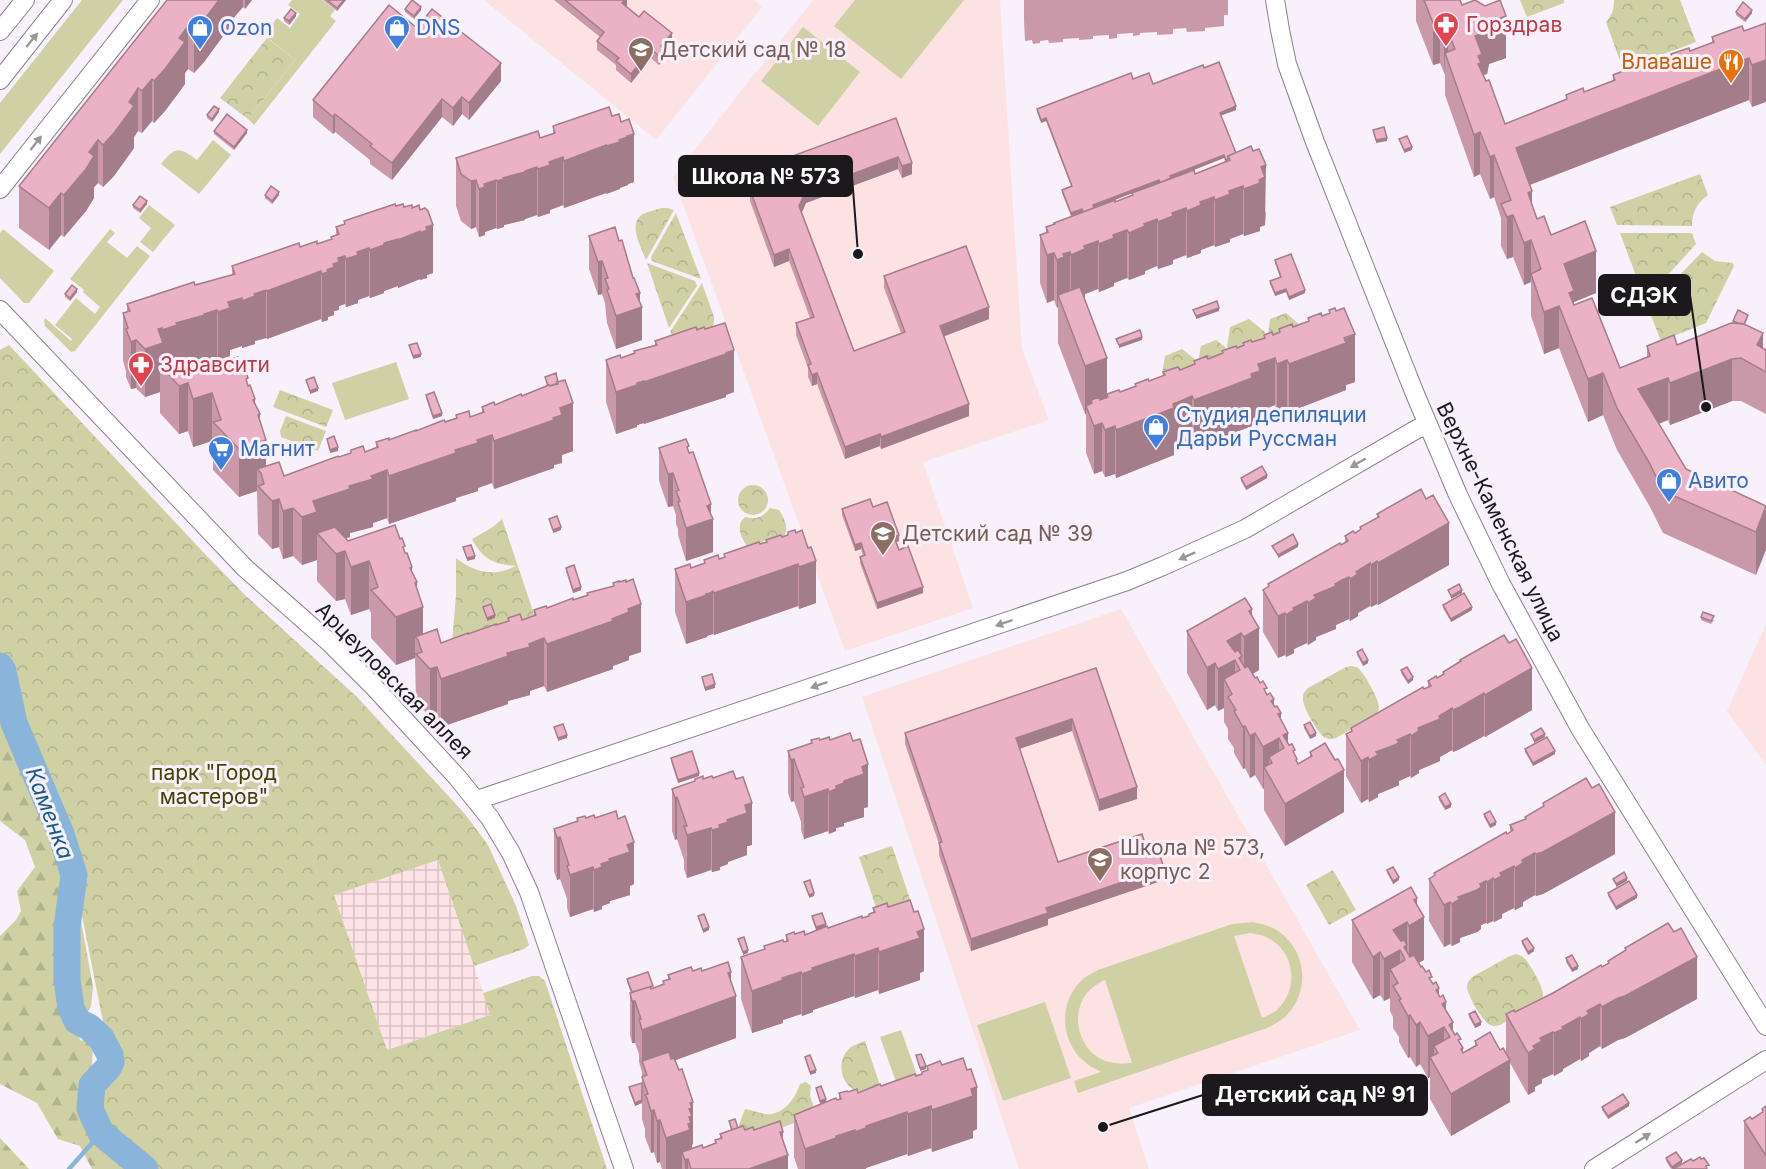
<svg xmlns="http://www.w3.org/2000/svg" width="1766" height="1169" viewBox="0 0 1766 1169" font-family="Inter,sans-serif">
  <defs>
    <pattern id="industrial-grid" width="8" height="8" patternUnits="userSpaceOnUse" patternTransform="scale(1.5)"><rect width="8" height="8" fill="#fde2e6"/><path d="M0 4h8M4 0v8" fill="none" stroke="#d8c1c5"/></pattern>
    <pattern id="forest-firs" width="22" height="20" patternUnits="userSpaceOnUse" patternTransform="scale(1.5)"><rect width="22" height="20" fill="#cfd1a4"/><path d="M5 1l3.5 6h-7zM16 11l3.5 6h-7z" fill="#b1b38d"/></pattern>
    <pattern id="park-crowns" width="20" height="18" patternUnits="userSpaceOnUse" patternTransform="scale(1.5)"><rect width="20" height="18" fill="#cfd1a4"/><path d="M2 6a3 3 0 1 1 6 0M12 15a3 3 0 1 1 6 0" fill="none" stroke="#b1b38d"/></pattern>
  </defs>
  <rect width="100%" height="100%" fill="#f8f0fb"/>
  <!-- industrial -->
  <path fill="url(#industrial-grid)" d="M438,860l53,155 -104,35 -53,-155z"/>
  <!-- education -->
  <g fill="#fde2e3">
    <path d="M484,0h270l8,7 -106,133z"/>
    <path d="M813,0h187l22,349 27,71 -126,42 50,146 -128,43 -172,-474z"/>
    <path d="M1121,609l239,421 -231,78 20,61h-130l-157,-472z"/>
    <path d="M1766,624v141l-39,-54z"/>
  </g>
  <!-- green -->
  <g fill="#cfd1a4" fill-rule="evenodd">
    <path d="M82,0h41l-123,154v-51z"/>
    <path d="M292,0h30l13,10 -5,6 6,5 -82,104 -6,-6 47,-59 -31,-25 13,-17 13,10 10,-14 -12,-9z"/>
    <path d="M855,0h109l-63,79 -67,-53z"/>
    <path d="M803,27l57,45 -42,54 -57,-45z"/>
    <path d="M213,140l18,15 -32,39 -38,-30c15,-18 18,-17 36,-4z"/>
    <path d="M149,205l26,20 -22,27 -13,-10 11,-14 -12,-10z"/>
    <path d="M3,229l51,42 -25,32h-5l-24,-25v-45z"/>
    <path d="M110,229l5,4 -8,9 20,16 10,-12 13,10 -75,95 -4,1 -26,-26 -1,-5 1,-3 26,23 1,-2 -17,-14 21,-27 19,16 5,-7 -17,-15 1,-2 -14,-11z"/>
    <path d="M396,362l13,37 -64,21 -13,-37z"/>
    <path d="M1253,922c7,2 15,3 22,7 31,19 37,60 11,87 -5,5 -13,9 -19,12l-189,65 -4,-12 27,-9c-5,-3 -12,-6 -16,-10 -25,-20 -27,-60 -3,-82 4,-4 11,-7 16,-10l134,-46zM1250,933c6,1 13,2 18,5 27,14 31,50 10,71 -4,4 -11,7 -16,9l-28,-82zM1104,980h1l27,83c-11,1 -22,1 -33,-5 -24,-15 -29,-51 -7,-70 3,-3 8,-5 12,-8z"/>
    <path d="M1045,1002l26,76 -68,23 -26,-76z"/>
    <path d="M901,1030l16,45 -21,7 -16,-45z"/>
  </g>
  <!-- forest -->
  <g fill="url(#forest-firs)">
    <path d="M0,614l85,259 -5,42 13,72 -2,19 -15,26 5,9 7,-3 5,8 -1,20 142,103h-142l-12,-23 -22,-7 -21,-36 -37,-19v-148l16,-16 5,-9 -4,-20 18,-24 -10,-27 -25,-19z"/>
    <path d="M0,1138l29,31h-29z"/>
  </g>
  <!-- park -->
  <g fill="url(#park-crowns)">
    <path d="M1520,0h44v3l-37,14z"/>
    <path d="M1614,0h66l16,42 -73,27 -17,-47c6,-7 8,-12 8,-22z"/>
    <path d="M267,38l28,22 -47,59 -28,-21z"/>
    <path d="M1700,174l8,21c-11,8 -16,17 -16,31l-75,-1 -7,-18z"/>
    <path d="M662,208h6l6,2 -28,50c-5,-13 -19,-37 -3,-46 6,-3 13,-4 19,-6z"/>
    <path d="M676,213l1,3 24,63 -49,-18 -1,-4z"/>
    <path d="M1620,233h72l4,11 -51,56z"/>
    <path d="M1702,252l13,9 18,2 1,3 -28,57 -45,18 -13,-33z"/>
    <path d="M647,263l48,18 2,5 -28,42z"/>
    <path d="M702,283l12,34v6l-2,5 -38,9 -4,-5z"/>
    <path d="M1286,313l13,11 -3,16 -28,-4 2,-17z"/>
    <path d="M1249,319l16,13 -3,21 -19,7 -16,-13 3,-20z"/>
    <path d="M1216,340l13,10 -3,17 -28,-5 3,-16z"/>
    <path d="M9,345l195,208 41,42 112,102 108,117 23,31 28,61 13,39 -5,4 -50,17 -36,-106 -104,35 53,155 103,-35 -7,-22 49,-17h7l6,5 62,188h-462l-44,-36 -11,-24 2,-24 16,-17 3,-6 -37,-187 -13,-41 -47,-111 -11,-52 -3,-5v-316z"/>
    <path d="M1182,349l15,12 -20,24 -15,-11 3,-18z"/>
    <path d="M280,390l53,20 -7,17 -53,-20z"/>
    <path d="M286,416l40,15 -8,20 -37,-14 -1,-6z"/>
    <circle cx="753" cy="500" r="15"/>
    <path d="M770,508l9,2c6,9 12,22 2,29 -11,-3 -18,0 -24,9l-10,-2c-6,-9 -12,-21 -2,-29 11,3 18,0 25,-9z"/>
    <path d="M502,519l35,104 -85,21 4,-49v-37c19,15 38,19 60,8 -22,-2 -33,-6 -44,-27l21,-12z"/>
    <path d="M1351,666c5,1 6,0 9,4 5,5 20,31 19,38 -1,5 -2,5 -5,8l-38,22c-4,1 -5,2 -10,0 -7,-2 -25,-33 -23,-41 0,-5 2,-5 5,-9l38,-21z"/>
    <path d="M892,846l20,59 -33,11 -20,-59z"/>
    <path d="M1333,870l23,40 -27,15 -23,-40z"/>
    <path d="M1516,954c5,2 5,1 9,5 5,5 19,29 18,36 -1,5 -2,5 -5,8l-38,22c-5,1 -6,2 -10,0 -7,-3 -24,-32 -23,-39 1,-5 2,-5 5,-9l38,-21z"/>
    <path d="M865,1041l16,47c-5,1 -13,4 -19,4 -20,-2 -27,-29 -14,-42 4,-5 11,-7 17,-9z"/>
    <path d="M806,1082l5,4 -1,10 7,19 -72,26 -6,-16 6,-16c7,1 14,4 20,5 18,2 30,-15 35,-30z"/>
  </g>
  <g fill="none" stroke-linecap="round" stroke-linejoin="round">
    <!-- stream -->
    <path stroke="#8ab4d9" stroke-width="4.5" d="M69,1169l32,-36"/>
    <!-- river -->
    <path stroke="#8ab4d9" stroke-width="27" d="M0,666l3,5 11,52 47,111 13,41 -7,52v53l4,28 6,13 12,6 12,11 9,17 1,7 -3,6 -16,17 -2,24 11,24 44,36"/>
    <defs>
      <g id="minor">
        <path d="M1275,0l5,30 7,34 28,78 100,252 43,101 43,89 80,146 185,296"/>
        <path d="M0,31l25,-31"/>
        <path d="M0,80l63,-80"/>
        <path d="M0,189l150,-189"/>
        <path d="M0,310l245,258 84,74 45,45 83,90 33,41 21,35 18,39 95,277"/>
        <path d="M477,800l650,-219 36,-15 82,-37 172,-100 11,-4"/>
        <path d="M1594,1169l172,-109"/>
      </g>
    </defs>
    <!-- minor casing -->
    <use href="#minor" stroke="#8a838d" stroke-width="20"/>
    <!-- minor -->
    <use href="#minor" stroke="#fff" stroke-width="18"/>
  </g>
  <!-- wall -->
  <g fill="#ca99a9" fill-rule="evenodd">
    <path d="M167,0h85l-7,9 -2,-2 -14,16v5l-25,34 -10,11 -6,-4 -3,4v11l-20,27 -11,12 -2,-2 -10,12 -4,-2 -4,6v11l-20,28 -11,11 -5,-4 -4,4v11l-8,13 -22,26 -3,-2 -12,15 -30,-22v-42z"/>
    <path d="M323,0h23l-9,11z"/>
    <path d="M554,0h73v7l45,35 -8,9v7l-5,7 -8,-7 -20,25 -15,-13v-5l-19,-15v-9l3,-4z"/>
    <path d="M1024,0h204v15h-4v11l-19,2v3l-18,1 -1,-4 -13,1v5l-16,1v-3l-17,1v2l-7,1v-3l-16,1v4l-8,1v-4l-16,1v3l-14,1v-2l-16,1v3l-14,1 -1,-3 -8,1v2l-7,1 -1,-4 -7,1 -1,-21z"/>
    <path d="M1416,0h44l2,5 44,53 -17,6 -2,10 -4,1 22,49 61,-25v-4l18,-3 29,-11v-6l35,-7 23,-9v-5l19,-3 22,-8v-6l32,-6 22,-8 -14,84 -3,-7 -219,85 2,21 5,13 14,16 45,58 -22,9v3l46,63 27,-11v-11l30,-1 56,-22v-2l15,-3 -3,6 18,24 3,2v64l-25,-13h-9l-62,24 -2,-5 -9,4 27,45 80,37 -10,69 -93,-42 -13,-26 -33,-57 -14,-35 -15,7 -29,-74 -15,6 -13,-38v-34l-7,3 -11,-28 -6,2 -6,-13v-28l-7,-21 -4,2 -10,-25 -6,3 -29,-82v-20l-5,-12 -7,2 -17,-44z"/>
    <path d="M405,9l16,1 -7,9 -9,-7z"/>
    <path d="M1736,12l16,1 -7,9 -9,-7z"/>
    <path d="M296,16l-7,9 -5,-4v-3z"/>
    <path d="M417,28l84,53 -32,39 -7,-6 -9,12 -11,-9 -50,63 -22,-16v-4l-35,-28 -2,2 -20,-17v-17z"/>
    <path d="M1204,68l32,42 -15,5 15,38 30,60 -1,12 -5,2v4l-16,5 -1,-2 -13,5v3l-15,5 -1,-2 -13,5v3l-14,5 -1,-3 -13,5v4l-15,5 -1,-3 -12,5v3l-16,6 -2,-2 -13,5v3l-15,6 -1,-3 -13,5v3h-1l23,97 13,-2 15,-5v-3l14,-3 14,-5v-4l17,-2 14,-6v-3l14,-2 14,-6v-2l15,-3 6,-2v-3l9,-1 12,-4v-3h9l6,-3v-3l14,-2 15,-6v-3l14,-2 7,-2v-4l26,72 -9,3v5l-57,22 -2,-4 -10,4 -2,-7 -15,6v8l-8,3v4l-58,22 -2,-4 -9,4 -9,3v4l-58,23 -1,-4 -10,3 -3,-6 -8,3 -8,-21v-39h-1l-27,-71v-36l-1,1 -3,-8 -7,3 -7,-20v-48l6,-2v-6l8,-3v-1l28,-11 -11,4 -9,-23v-3l9,-4 -25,-65 -5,2 -4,-11v-3l96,-30 20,5zM1224,158l1,4 -30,12 -1,-4zM1159,183l-27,12 -17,7v-2z"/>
    <path d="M609,107l25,75 -6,2v1l-8,3v1l-14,5v-1l-42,15 -1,-3 -13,5v3l-12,4 -1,-2 -12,4v1l-21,5v2l-7,2 -1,-1 -11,4v3l-6,2 -3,-10 -5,2 -10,-8 -5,-15v-48l84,-20 13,-4v-8z"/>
    <path d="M219,112l-7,10 -5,-4v-3z"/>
    <path d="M896,118l16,56 -10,4 -4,-9 -92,34 -4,10 52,138 47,-18 -17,-45v-12l105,43 -45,17 25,80 -88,33 -1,-3 -35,13 -28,-75 -5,2 -4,-9v-9l-12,-33v-12l14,-5 -21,-57 -15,6 -24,-66v-11l4,-2 -2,-5v-12z"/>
    <path d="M214,131l33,2 -13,17 -20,-16z"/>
    <path d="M265,195h14l-7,9 -7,-6z"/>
    <path d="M147,204l-7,9 -7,-5v-3z"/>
    <path d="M396,206l16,2 8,2 13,63 -6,2v3l-7,2v-1l-22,9v-2l-14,5v2l-14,5 -1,-2 -11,4v3l-12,4 -1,-3 -6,2v4l-5,1v4l-6,2v3l-6,2 -1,-3 -54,20 -1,-1 -11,3v3l-13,4v-2l-12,4v6l-12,4 -1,-2 -12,3v2l-18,5 4,5 57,12 12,36 6,45 18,10 67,-23v-3l14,2 11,-4v-6l13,-2 67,-22v-3l14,2 12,-4v-6l13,-2 52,-19 -2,-9 28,74 -11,4v8l-8,2v3l-60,21 -2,-6 -14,5v3l-22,7v3l-67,23 -2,-6 -14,5v4l-23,6v4l-5,1 3,3 57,12 12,36 6,45 18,9 67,-22v-3l14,2 12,-4v-6l13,-2 26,-8 40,-14v-3l28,69 -12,4v4l-16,6v3l-66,23 -3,-6 -14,5v4l-22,6v3l-67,23 -4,-13 -7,3 -14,-15 -1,-44 -19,7 -25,-27v-25l-2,-4 -18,6 -6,-16 -9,2 -19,-20v-21l-15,5 -9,-9 -10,3 -4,-12 -7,2 -14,-15 -1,-43 -18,6 -26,-27v-25l-1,-4 -19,6 -5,-16 -9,3 -19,-21v-21l-15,5 -9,-9 -5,1 -5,-12v-6l-3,-10v-48l4,-1v-8l105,-29v-9l68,-19 17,-3 14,-4v-3l5,-2v-8l8,-2v-4z"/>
    <path d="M589,236l30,5 21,60 2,39 -26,9 -9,-26 -2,-20 -3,-9 -4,1 -9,-26z"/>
    <path d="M1275,260l30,33 -16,7 -3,-8 -11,4 -5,-12v-3l10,-4 -5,-14z"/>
    <path d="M77,292l-7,9 -5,-4v-3z"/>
    <path d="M697,330l37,62 -8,3v2l-82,27v-1l-7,2v2l-21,7 -10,-32v-42l15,-2 13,-5v-2l21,-6v-4z"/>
    <path d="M426,395l16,21 -9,3 -7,-21z"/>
    <path d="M659,448l30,5 22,61 2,38 -27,9 -8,-26v-6l-2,-5v-9l-3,-9 -5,1 -9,-26z"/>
    <path d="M1241,478h26l-21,12 -5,-9z"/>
    <path d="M873,507l26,34 -3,1 3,8 24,43 -46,16 -17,-46v-6l3,-1 -2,-7 -6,2 -13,-36v-6z"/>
    <path d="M1377,514l72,51 -71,40 -1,-1 -6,3 -1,-1 -12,7v3l-8,5 -1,-2 -7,3 -6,3v4l-20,8v3l-8,5 -1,-2 -13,6v4l-8,4 -1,-2 -7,3 -15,-26v-42l5,-3v-3l77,-41v-7l10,-3 5,-3v-3l17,-9z"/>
    <path d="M788,532l28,71 -17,6 -1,-3 -84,29 -1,-1 -6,2v1l-21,7 -11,-32v-43l16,-1 13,-4v-4l15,-1 5,-2v-3l36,-10 6,-2v-2l16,-3 6,-2z"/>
    <path d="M566,568l15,22 -8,3 -7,-22z"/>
    <path d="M1443,605l29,5 -21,12 -8,-14z"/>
    <path d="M1252,616l7,54 -6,4 14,20 14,25 7,24 7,13 3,8 12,-7v-5l34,60 -59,34 -21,-36v-22l-1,1 -8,-14 -5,3 -5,-10 -2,1 -9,-16v-5l-6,-9v-10l-4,-7v-14l-6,3 -3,-6 -8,5 -20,-37v-42z"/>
    <path d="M1701,617l13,3 -3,4 -10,-4z"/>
    <path d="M1357,652l11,11 -5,3 -6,-11z"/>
    <path d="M1460,660l72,50 -47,27 -1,-1 -24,13 -7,3 -1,-2 -12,7v4l-21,9v3l-8,5 -1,-2 -11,5v4l-21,9v3l-9,5 -1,-3 -7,4 -15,-27v-42l5,-2v-4l77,-41v-6l9,-3 6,-3v-3l17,-10z"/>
    <path d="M1096,668l41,131 -38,12 -27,-80 -53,18 39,113 91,-6 15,24 -116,39v6l-77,26 -32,-96v-11l-34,-100v-11z"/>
    <path d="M1401,670l12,10 -5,4 -7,-11z"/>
    <path d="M1304,725l12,11 -6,3 -6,-11z"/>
    <path d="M811,740h19l38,67 -4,1v9l-20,6v3l-8,2v3l-7,3 -1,-3 -24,8 -3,-9v-8l-7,-21 -3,1 -3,-9v-42l23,-8z"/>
    <path d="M1525,749l30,5 -22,12 -8,-14z"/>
    <path d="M671,758l28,18 -21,7 -7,-22z"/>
    <path d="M695,779h8l49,66 -5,1v9l-19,7v2l-8,3v3l-8,2 -1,-2 -24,8 -3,-9v-9l-7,-21 -2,1 -3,-9v-42l23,-8z"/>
    <path d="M1439,797l12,10 -6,3 -6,-10z"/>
    <path d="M1543,803l72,51 -72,40 -7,2 -1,-1 -12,7v4l-8,4 -1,-2 -12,6v4l-8,4 -1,-1 -6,3 -1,-1 -5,2v4l-4,3 -17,6v4l-8,4 -2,-2 -6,3 -15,-26v-42l5,-3v-3l76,-41v-7l15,-6v-2l18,-10z"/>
    <path d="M1484,814l12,11 -6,3 -6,-11z"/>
    <path d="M577,818h9l48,66 -4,2v9l-20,6v2l-8,3v3l-8,3 -1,-3 -23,8 -3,-9v-9l-7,-20 -3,1 -3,-9v-42l23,-8z"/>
    <path d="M1387,870l12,10 -6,4 -6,-11z"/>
    <path d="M1608,893l29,5 -21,12 -8,-14z"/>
    <path d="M1417,905l7,55 -6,3 21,32 7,16 7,21 8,13 2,8 12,-7v-5l31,12v-39l9,-2 87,-45 6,-3v-3l17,-10v-3l72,51 -72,39 -7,2 -16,9 -2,-3 -11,7v3l-8,5 -1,-2 -17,10v2l-9,5 -1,-2 -11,5v4l-7,4v4l-7,4 -18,-32v39l-59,34 -21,-37v-22l-2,1 -8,-14 -4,3 -6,-10 -2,1 -9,-16v-5l-6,-9v-11l-3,-6v-13l-6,3 -4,-6 -7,4 -21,-37v-42z"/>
    <path d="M888,907l36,64 -4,2v7l-41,14 -1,-4 -23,8 -1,-2 -41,14v2l-11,4 -1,-2 -18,6v3l-31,10 -11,-34v-42l23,-8v-3l22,-5v-6h19l11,-5 -4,-11v-3l16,12 41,-12v-2l4,-2v-4z"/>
    <path d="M1522,941l12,10 -6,4 -6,-11z"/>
    <path d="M1566,958l12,11 -6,3 -6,-10z"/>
    <path d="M693,971h9l29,10 5,57 -61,22 18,84 -1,1v4l11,-1 12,-5v-3l5,-1v-5l11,-4 -2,-9 9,7 7,2h9l29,10 5,29h-126l-2,-7 -3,1 -3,-11 -3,1 -6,-16v-8l-3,-10v-16l-7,3 -6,-16v-3l13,-4v-11l-3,-10v-8l-4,-11h-3l-2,-8v-42h1l-4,-11v-3l26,9 10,-4v-3l5,-1v-5z"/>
    <path d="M1469,1014l12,11 -6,3 -6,-11z"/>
    <path d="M942,1065l35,64 -4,2v7l-41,14 -1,-4 -23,8 -1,-2 -41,14v1h-68l-4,-12v-42l45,-16v-6h19l64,-19v-2l5,-2v-4z"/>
    <path d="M1629,1106l-21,13 -6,-9v-3z"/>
    <path d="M1766,1106v63h-22v-48l8,-2 10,-6v-4z"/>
    <path d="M1666,1158l16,5 -11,6 -5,-8z"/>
  </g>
  <!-- shaded-wall -->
  <g fill="#a47d8a">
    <path d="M219,0h24v7l-14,16v5l-25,34 -10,11v-42z"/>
    <path d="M245,0h7l-7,9z"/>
    <path d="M344,0h2l-9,11v-3z"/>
    <path d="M625,0h2v6l-5,6v-9z"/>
    <path d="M421,7v3l-7,9v-3z"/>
    <path d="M1752,10v3l-7,9v-3z"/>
    <path d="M296,13v3l-7,9v-4z"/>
    <path d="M1506,16v42l-17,6 -2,10 -5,1 -4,31 -3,-70 14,-14z"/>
    <path d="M1440,21v42l-7,2v-42z"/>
    <path d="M188,26v43l-3,4v11l-20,27 -11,12v-42l25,-43z"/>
    <path d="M1448,31v31l-3,-9 -1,22v-42z"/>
    <path d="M672,33v9l-8,9v7l-5,7v-9l2,-10z"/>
    <path d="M651,49v9l-20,25v-9z"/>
    <path d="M1749,58v42l-233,90v-42z"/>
    <path d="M1766,60v42l-14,5v-42z"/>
    <path d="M501,63v18l-32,39v-17z"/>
    <path d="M152,79v42l-10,12v-42z"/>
    <path d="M138,88v43l-4,6v11l-20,28 -11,11v-42l26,-43z"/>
    <path d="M462,97v17l-9,12v-18z"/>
    <path d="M442,99v18l-50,63v-17z"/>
    <path d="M1236,106v4l-16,6v-3z"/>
    <path d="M219,109v3l-7,10v-3z"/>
    <path d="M335,114v18l-2,2v-17z"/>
    <path d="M1046,118v3l-5,2v-3z"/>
    <path d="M247,130v3l-13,17v-3z"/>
    <path d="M1480,132v42l-6,3v-42z"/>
    <path d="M634,134v48l-6,2v1l-8,3v1l-14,5v-48z"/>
    <path d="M1387,138v3l-11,2v-3z"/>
    <path d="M98,140v43l-4,4v11l-8,13 -22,26v-42l25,-43z"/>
    <path d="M606,145v48l-42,15v-47z"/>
    <path d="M1412,147v3l-8,3v-3z"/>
    <path d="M1224,155v3l-54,21v-3z"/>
    <path d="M1494,155v42l-4,2v-42z"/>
    <path d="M563,157v48l-13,5v3l-12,4v-48l11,-7z"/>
    <path d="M898,157v12l-92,34 -7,15v-12l7,-15z"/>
    <path d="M912,163v11l-10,4v-12z"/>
    <path d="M1266,165l-1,60 -5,2v4l-16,5v-47l17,-22z"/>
    <path d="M537,167v48l-12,4v1l-21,5v2l-7,2v-48l6,-3z"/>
    <path d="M476,180v47l-5,2v-48z"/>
    <path d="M496,180v48l-11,4v3l-6,2v-48l5,-5z"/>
    <path d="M1159,180v3l-66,25v-3z"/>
    <path d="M1243,186v48l-13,5v3l-15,5v-47l14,-9z"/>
    <path d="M1532,191v42l-4,-40z"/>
    <path d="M279,192v3l-7,9v-3z"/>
    <path d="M61,193v42l-12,15v-42z"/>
    <path d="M1214,197v48l-13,5v3l-14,5v-47l13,-9z"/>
    <path d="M147,201v3l-7,9v-3z"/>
    <path d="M1186,208v47l-13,5v4l-15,5v-47l14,-9z"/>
    <path d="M1082,209v3l-11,4v-3z"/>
    <path d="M1513,215v42l-6,2v-42z"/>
    <path d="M1157,219v47l-12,5v3l-16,6v-47l15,-9z"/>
    <path d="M433,225v48l-6,2v3l-7,2v-47l6,-6z"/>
    <path d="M1127,230v48l-13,5v3l-15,6v-48l14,-9z"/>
    <path d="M420,231v48l-22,9v-48z"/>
    <path d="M398,239v47l-14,5v2l-14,5v-48l14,-7z"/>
    <path d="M1531,240v42l-7,3v-42z"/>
    <path d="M1098,241v48l-13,5v3l-14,5v-47l13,-9z"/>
    <path d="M369,248v48l-11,4v3l-12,4v-48l11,-7z"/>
    <path d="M789,249v12l-15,6v-12z"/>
    <path d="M1596,251v42l-22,9v31l-10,-69z"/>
    <path d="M1070,252v48l-12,-5v12l-1,1v-48l6,-6z"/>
    <path d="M1054,253v47l-7,3v-48z"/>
    <path d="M345,256v48l-6,2v4l-5,1v4l-6,2v3l-6,2v-48l16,-16z"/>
    <path d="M602,261v33l-4,1v-33z"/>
    <path d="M321,271v48l-54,20v-48z"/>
    <path d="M77,289v3l-7,9v-3z"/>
    <path d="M1286,289v3l-11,4v-3z"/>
    <path d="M266,290v48l-11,3v3l-13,4v-47l12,-7z"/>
    <path d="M1305,290v3l-16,7v-3z"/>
    <path d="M640,293v15l2,-1v33l-26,9v-33l20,-22z"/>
    <path d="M242,298v48l-12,4v6l-12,4v-48l10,-10z"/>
    <path d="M1559,306v42l-15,6v-42z"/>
    <path d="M989,307v12l-49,19v-12z"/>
    <path d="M1219,308v3l-23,8v-3z"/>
    <path d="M217,310v48l-12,3v2l-28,8 -17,-6v27l-15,5v-48l13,-20 4,-1v16v-14l14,-7z"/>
    <path d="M1763,333v37l-6,-25z"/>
    <path d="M1355,334v48l-9,3v5l-57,22v-48z"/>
    <path d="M1142,337v3l-23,8v-3z"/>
    <path d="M136,340v48l-5,1v-47z"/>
    <path d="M734,350v42l-8,3v2l-82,27v-42z"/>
    <path d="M421,354v3l-8,2v-3z"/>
    <path d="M1107,358v48l-15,-3 -1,-3v12l-5,-6v8h-1v-48z"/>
    <path d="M1275,358v47l-15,6v8l-8,3v4l-58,22v-48l57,-26 7,-10z"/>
    <path d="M1732,359v42l-62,24v-42z"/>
    <path d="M1287,360v48l-10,4v-48z"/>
    <path d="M817,373v11l-5,2v-11z"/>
    <path d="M1603,373v42l-15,7v-43z"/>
    <path d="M1668,378v42l-30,11v-42z"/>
    <path d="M644,381v42l-7,2v2l-21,7v-42z"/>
    <path d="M188,383v48l-9,3v-48z"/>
    <path d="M318,388v3l-8,3v-3z"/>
    <path d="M212,393v48l-19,6v-48z"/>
    <path d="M1192,396v48l-18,7v4l-58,23v-48l57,-26z"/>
    <path d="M255,399v45l3,-29 2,-1v28l6,-2v48l-5,-15 -4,-4v22l-18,6v-48l14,-49z"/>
    <path d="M573,403v48l-11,4v8l-8,2v3l-60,21v-48l59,-23 7,-10z"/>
    <path d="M969,404v12l-88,33v-12z"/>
    <path d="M442,413v3l-9,3v-3z"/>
    <path d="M1102,423v48l-8,3v-48z"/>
    <path d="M1115,426v48l-10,3v-47z"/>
    <path d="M880,434v12l-35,13v-12z"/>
    <path d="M492,435v48l-14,5v3l-22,7v3l-67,23v-48l66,-26 22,-10z"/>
    <path d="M338,447v4l-8,2v-3z"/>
    <path d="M387,470v48l-14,5v4l-23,6v4l-22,7 -11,-11v27l-15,5v-48l11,-16 58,-25z"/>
    <path d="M673,473v33l-5,1v-33z"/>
    <path d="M1267,475v3l-21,12v-3z"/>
    <path d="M279,499v48l-7,2v-48z"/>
    <path d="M711,504v16l2,-1v33l-27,9v-33l21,-22z"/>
    <path d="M293,508v48l-10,3v-48z"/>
    <path d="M1766,508v42l-10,25v-43z"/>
    <path d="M1449,523v42l-71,40v-42z"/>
    <path d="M561,527v3l-8,3v-3z"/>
    <path d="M899,535v6l-5,2v-6z"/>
    <path d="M861,543v6l-6,2v-6z"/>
    <path d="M1298,544v3l-20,11v-3z"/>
    <path d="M345,551v48l-9,2v-47z"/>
    <path d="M475,556v3l-8,2v-3z"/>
    <path d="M369,561v48l-18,6v-48z"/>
    <path d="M816,561v42l-17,6v-42z"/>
    <path d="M1377,561v43l-6,3v-42z"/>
    <path d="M1370,563v43l-12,7v3l-8,5v-42l6,-7z"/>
    <path d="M798,564v42l-84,29v-42z"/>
    <path d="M412,567v44l3,-28 2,-1v27l6,-2v48l-5,-15 -3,-3v21l-19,7v-48l14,-49z"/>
    <path d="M1349,577v42l-13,6v4l-20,8v3l-8,5v-42l6,-8 28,-15z"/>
    <path d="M581,587v3l-8,3v-3z"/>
    <path d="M923,587v6l-46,16v-6z"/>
    <path d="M1462,590v3l-11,6v-3z"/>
    <path d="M713,591v43l-6,2v1l-21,7v-42z"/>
    <path d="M1307,601v42l-13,6v4l-8,4v-42l7,-7z"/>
    <path d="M641,604v48l-12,4v4l-16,6v3l-66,23v-48l65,-25 16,-10z"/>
    <path d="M1472,607v3l-21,12v-3z"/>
    <path d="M1252,609v23l7,-4v42l-15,9v-42l5,-26z"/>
    <path d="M1285,613v42l-7,3v-42z"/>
    <path d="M495,615v3l-8,3v-3z"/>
    <path d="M1241,633l1,65 -2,-28 -5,-10v42l-3,-8 -8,-15v29l-6,3v-42l9,-28z"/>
    <path d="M544,638v48l-14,5v4l-22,6v3l-67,23v-48l88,-35z"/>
    <path d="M1368,660v3l-5,3v-3z"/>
    <path d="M1215,663v42l-8,5v-42z"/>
    <path d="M437,667v47l-7,3v-48z"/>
    <path d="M1532,668v42l-47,27v-42z"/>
    <path d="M1413,677v3l-5,4v-3z"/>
    <path d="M715,684v4l-10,3v-3z"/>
    <path d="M1484,693v43l-24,13 -7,3v-42z"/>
    <path d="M1274,699v42l4,-27 3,-1v28l-2,-3v42l-10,-23v18l-5,-8v21l-1,1v-42l8,-46z"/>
    <path d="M1452,708v42l-12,7v4l-21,9v3l-8,5v-42l7,-8z"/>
    <path d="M1072,719v12l-56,19v-12z"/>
    <path d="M1245,726v42l-2,1v-42z"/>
    <path d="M1255,733v42l-5,3v-42z"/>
    <path d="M1288,733v42l-5,-40z"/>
    <path d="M1316,733v3l-6,3v-3z"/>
    <path d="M1410,734v42l-11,5v4l-4,2 -17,7v3l-9,5v-42l7,-8z"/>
    <path d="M1545,734v3l-11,6v-3z"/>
    <path d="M567,735v3l-9,3v-3z"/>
    <path d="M1555,751v3l-22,12v-3z"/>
    <path d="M1368,757v42l-7,4v-42z"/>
    <path d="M794,759v42l-3,1v-42z"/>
    <path d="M1297,759v38l47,-27v42l-59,34v-42l11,-44z"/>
    <path d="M868,764v43l-4,1v9l-20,6v3l-8,2v3l-7,3v-42l33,-25z"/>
    <path d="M699,773v3l-21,7v-3z"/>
    <path d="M1137,787v12l-38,12v-11z"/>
    <path d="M828,789v42l-24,8v-42z"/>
    <path d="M677,797v42l-2,1v-42z"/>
    <path d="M752,803v42l-5,1v9l-19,7v2l-8,3v3l-8,2v-42l15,-10 18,-15z"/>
    <path d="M1451,804v3l-6,3v-3z"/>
    <path d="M1615,812v42l-72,40 -7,2v-42z"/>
    <path d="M1496,822v3l-6,3v-3z"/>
    <path d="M711,828v42l-24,8v-43z"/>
    <path d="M560,837v42l-3,1v-42z"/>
    <path d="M634,842v42l-4,2v9l-20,6v2l-8,3v3l-8,3v-42l33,-25z"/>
    <path d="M1535,853v42l-12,7v4l-8,4v-42l7,-8z"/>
    <path d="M1514,866v42l-12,6v4l-8,4v-42l6,-7z"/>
    <path d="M593,867v42l-23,8v-42z"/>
    <path d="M1164,868v12l-116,39v6l-77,26v-12l75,-31z"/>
    <path d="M1399,877v3l-6,4v-3z"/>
    <path d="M1493,878v43l-6,3v-42z"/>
    <path d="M1627,878v3l-11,6v-3z"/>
    <path d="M1486,881v42l-5,2v4l-4,3 -17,6v4l-8,4v-42l6,-7z"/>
    <path d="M814,893v3l-5,2v-3z"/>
    <path d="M1637,895v3l-21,12v-3z"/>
    <path d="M1417,898v23l7,-4v43l-15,8v-42l5,-26z"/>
    <path d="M1450,902v42l-6,3v-42z"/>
    <path d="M1407,922v65l-2,-27 -5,-10v42l-2,-9 -8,-14v29l-6,3v-42l9,-29z"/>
    <path d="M826,924v3l-10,3v-3z"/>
    <path d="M709,927v3l-6,3v-3z"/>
    <path d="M924,929v42l-4,2v7l-41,14v-42l38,-20z"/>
    <path d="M878,948v42l-23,8v-42z"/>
    <path d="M1534,948v3l-6,4v-3z"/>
    <path d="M748,950v3l-5,2v-3z"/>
    <path d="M1380,952v43l-7,4v-42z"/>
    <path d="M854,954v42l-41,14v2l-11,4v-42l10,-6z"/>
    <path d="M1697,957v42l-72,39 -7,2 -16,9v-42z"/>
    <path d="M1578,966v3l-6,3v-3z"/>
    <path d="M731,972v26l5,-2v42l-90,33 -4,-10v-31z"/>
    <path d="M801,972v42l-18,6v3l-31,10v-42l30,-13z"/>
    <path d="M1439,988v42l3,-26 4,-2v29l-2,-4v42l-6,-16 -4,-7v17l-4,-6v20l-2,1v-42l8,-46z"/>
    <rect x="632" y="1001" width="3" height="42"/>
    <path d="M1600,1004v42l-11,7v3l-8,5v-42l6,-8z"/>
    <path d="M1410,1015v42l-2,1v-42z"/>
    <path d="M1580,1017v42l-17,10v2l-9,5v-43l8,-6z"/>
    <path d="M1420,1022v42l-4,3v-42z"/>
    <path d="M1453,1022v42l-4,-39z"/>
    <path d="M1481,1022v3l-6,3v-3z"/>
    <path d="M1553,1032v42l-11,5v4l-7,4v4l-7,4v-42l12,-15z"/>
    <path d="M1463,1048v39l47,-27v42l-59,34v-42l10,-45z"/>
    <path d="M926,1066v3l-6,2v-3z"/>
    <path d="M816,1070v3l-6,2v-3z"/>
    <path d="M977,1087v42l-4,2v7l-41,14v-42l39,-21z"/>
    <path d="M826,1099v3l-6,2v-3z"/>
    <path d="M642,1100v3l-7,3v-3z"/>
    <path d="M693,1102v42l-1,1v13l-4,1v10h-3v-9l-3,-8v17h-16v-31l23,-29 1,-6z"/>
    <path d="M1629,1103v3l-21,13v-3z"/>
    <path d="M931,1106v42l-23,8v-42z"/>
    <path d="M654,1110v42l-3,1v-42z"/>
    <path d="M907,1112v42l-41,14v1h-11v-37l11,-6z"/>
    <path d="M660,1120v42l-3,1v-42z"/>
    <path d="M855,1130v39h-50v-20l31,-13z"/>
    <path d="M780,1132h3v25l5,-2v14h-39z"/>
    <path d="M1682,1160v3l-10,6v-2z"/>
  </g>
  <!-- building -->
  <g fill="#ebb2c5" stroke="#a47d8a" stroke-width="1.5">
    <path d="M167,0h52l-15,20 -10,11 -6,-5 -9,12 6,4 -20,27 -11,12 -2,-2 -10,12 -4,-3 -9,14 5,4 -20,27 -11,12 -5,-5 -9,12 5,4 -8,13 -22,26 -3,-2 -12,15 -30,-22z"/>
    <path d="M327,0h17l-7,8z"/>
    <path d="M412,0l9,7 -7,9 -9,-7z"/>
    <path d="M565,0h60l-3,3 17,14 5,-6 28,22 -11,13 3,3 -5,7 -8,-7 -20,25 -15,-13 3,-3 -22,-17 7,-9z"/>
    <path d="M1424,0h36l2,5 13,-5 10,6 15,-6 6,16 -17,6 -2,10 -12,4 7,18 -4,2 3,7 -3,1 8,17 3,-1 16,44 62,-25 -1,-4 17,-7 1,4 31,-12 -2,-5 33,-13 2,6 25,-10 -2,-4 18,-6 1,3 24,-9 -2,-5 30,-11 2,5 22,-8v37l-14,5 -3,-7 -233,90 16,43 -4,2 9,26 7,-3 7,19 34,-14 11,30 -32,13 10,27 -5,2 5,12 18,-7 28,70 30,-12 -3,-10 27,-11 3,10 54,-22 13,1 19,9 -6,12 9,5v22l-25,-14 -9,1 -62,24 -2,-5 -30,11 48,80 80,37 -10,26 -93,-41 -13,-27 -33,-56 -14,-35 -15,6 -29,-73 -15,6 -13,-38 10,-5 -10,-29 -7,3 -11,-28 -6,2 -6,-13 10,-4 -17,-45 -4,2 -10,-25 -6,3 -29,-82 10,-4 -7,-18 -4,2 -4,-12 -7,2z"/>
    <path d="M1743,2l9,8 -7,9 -9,-7z"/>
    <path d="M389,5l28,23 15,-19 69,54 -32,40 -7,-6 -9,11 -11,-9 -50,64 -22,-17 2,-2 -37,-30 -2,3 -20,-17z"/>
    <path d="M291,9l5,4 -7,8 -5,-3z"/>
    <path d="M1219,62l17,44 -16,7 16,40 -8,3v3l-2,1 -2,-5 -54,21 1,2 -11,5 -1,-3 -66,25 1,3 -11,4 -1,-3 -11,4 -9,-23 10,-4 -26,-68 -5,2 -4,-11 94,-36 2,6 16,-6 4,11 50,-19 1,3z"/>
    <path d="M214,106l5,3 -7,10 -5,-4z"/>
    <path d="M609,107l3,9 7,-2 2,8 8,-3 5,15 -7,2 1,1 -9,3 1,2 -14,4v-1l-42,16 -1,-4 -14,5 1,3 -12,4 -1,-2 -12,4v1l-22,6 1,1 -7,2 -1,-1 -12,4 1,3 -6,2 -3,-9 -5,1 -10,-7 -5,-16 82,-27 2,7 15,-5 -2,-7z"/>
    <path d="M227,114l20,16 -13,17 -20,-16z"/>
    <path d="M896,118l16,45 -10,3 -4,-9 -92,34 -7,15 55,145 51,-19 -21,-56 82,-30 23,61 -49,19 29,78 -88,33 -1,-3 -35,13 -28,-74 -5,2 -4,-10 3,-1 -15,-41 18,-6 -25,-68 -15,6 -24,-65 8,-4 -6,-15z"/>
    <path d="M1384,127l3,11 -11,2 -3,-10z"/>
    <path d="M1407,136l5,11 -8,3 -5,-11z"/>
    <path d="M1251,146l2,5 6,-2 7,16 -5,2 4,10 -6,3 1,3 -16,6 -1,-3 -14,5 1,3 -15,6 -1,-3 -14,5 1,3 -14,6 -1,-3 -14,5 1,3 -15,6 -1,-3 -13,5 1,2 -9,4 -7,3 -2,-3 -14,5 1,3 -15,6 -1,-3 -14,5 1,3 -14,6 -1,-3 -7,2 1,3 -7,3 -3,-7 -7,2 -7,-20 8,-3 -2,-5 9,-3 -1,-1 61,-23v2l18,-7 -1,-2 62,-23 1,4 35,-14 -2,-4z"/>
    <path d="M271,186l8,6 -7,9 -7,-6z"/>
    <path d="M140,196l7,5 -7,9 -7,-5z"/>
    <path d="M395,204l1,2 7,-2 1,3 8,-2v3l7,-3 1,5 5,-2 3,3 5,14 -7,2 1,3 -7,3v-2l-22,9v-1l-14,4v2l-14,5 -1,-2 -12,4 1,3 -12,4 -1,-3 -7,2 1,4 -6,2 1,3 -7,3 1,2 -6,2 -1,-3 -54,20 -1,-1 -12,4 1,2 -13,5v-3l-14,4 2,6 -12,4 -1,-2 -13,4 1,1 -29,8 1,2 -15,5v-2l-4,1 5,14 -18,6 -9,-9 -5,2 -5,-13 2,-1 -5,-15 7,-2 -3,-7 67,-22 1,3 40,-11 -3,-8 67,-23 1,4 17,-6v3l15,-5 -1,-2 8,-3 -3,-7 9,-3 -1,-3z"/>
    <path d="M615,227l4,14 3,-1 11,38h1l6,15 -4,1 6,13 -26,9 -9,-26 2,-1 -4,-10 3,-1 -6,-17 -4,1 -9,-26z"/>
    <path d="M1291,254l14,36 -16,7 -3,-8 -11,4 -5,-12 11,-4 -6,-17z"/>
    <path d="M72,285l5,4 -7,9 -5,-4z"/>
    <path d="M1080,287l27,71 -22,8 -27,-71z"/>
    <path d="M1217,301l2,7 -23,8 -3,-6z"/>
    <path d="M1335,308l1,3 8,-3 11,26 -11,4 2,5 -57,21 -2,-4 -10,4 -2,-6 -17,6 2,7 -9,3 1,4 -58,22 -2,-4 -9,4 -10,4 1,4 -58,22 -1,-4 -10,4 -3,-7 -8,3 -8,-20 6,-3 -1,-3 8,-3 1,3 8,-3 -1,-3 12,-4 1,2 16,-6 -1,-2 13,-5 1,2 16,-6 -2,-3 15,-5 2,3 15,-6 -1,-3 13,-5 1,3 15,-6 -1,-2 14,-5 1,2 7,-3 -1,-2 8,-3 1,2 13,-4 -1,-3 8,-3 1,3 7,-3 -1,-3 13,-5 1,3 16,-6 -1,-3 13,-5 1,3 8,-3 -1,-3z"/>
    <path d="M1738,310l10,5 -4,9 -6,-1 -5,-2z"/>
    <path d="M725,323l9,27 -8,3v1l-82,28v-1l-7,2v2l-21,7 -10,-32 14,-5 1,3 14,-5 -1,-2 23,-6 -2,-4 41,-14 1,3 7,-3 1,2z"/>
    <path d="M1140,330l2,7 -23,8 -3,-6z"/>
    <path d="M417,343l4,11 -8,2 -4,-11z"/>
    <path d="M238,357l5,14 2,-1 3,8 -2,1 2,7 2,-1 5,14 -2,1 7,14 -2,1 8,25 -27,9 -26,-27 8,-2 -9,-27 -19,6 -5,-16 -9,3 -19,-21 18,-6 13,14z"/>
    <path d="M556,373l2,9h-1l1,1 -8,3 -1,-1 -1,1 -3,-9z"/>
    <path d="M314,377l4,11 -8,3 -4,-11z"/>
    <path d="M565,380l8,23 -13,5 2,7 -9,3 1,2 -60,21 -2,-6 -15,5 1,3 -23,7 1,3 -67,23 -2,-6 -16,6 2,3 -24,7 1,3 -37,12 4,11 -15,5 -9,-9 -10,3 -4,-12 -7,2 -14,-15 6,-2 -3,-11 -4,-4 22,-7 5,14 54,-20 1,1 12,-4v-3l12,-4 2,6 13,-5 -2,-5 13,-4v2l27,-10v1l28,-11 1,2 12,-4 -1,-3 13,-4 1,6 14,-5 -2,-5 12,-5 1,3 26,-11 1,2 27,-11 1,1 8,-2 -1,-2z"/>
    <path d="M434,392l8,21 -9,3 -7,-21z"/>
    <path d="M334,436l4,11 -8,3 -3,-11z"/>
    <path d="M686,439l3,7 -2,1 2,6 4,-1 18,52 -4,2 6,13 -27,9 -8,-26 2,-1 -4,-10 3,-1 -1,-2 -5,-15 -5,1 -9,-26z"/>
    <path d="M1262,466l5,9 -21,12 -5,-9z"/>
    <path d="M1421,489l5,10 7,-4 16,28 -71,40 -1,-2 -6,4 -1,-2 -14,9 2,2 -8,5 -1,-2 -7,3 -7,4 1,2 -22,9 2,3 -8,5 -1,-2 -14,7 1,2 -8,5 -1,-2 -7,3 -15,-26 6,-4 -1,-2 72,-41 1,2 7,-4 -3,-5 8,-5 2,2 6,-4 -1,-2 19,-10 -2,-3z"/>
    <path d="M870,499l3,8 14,-5 12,33 -5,2 5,13 9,-4 15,41 -46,16 -17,-46 5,-2 -4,-12 -6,2 -13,-36z"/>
    <path d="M557,516l4,11 -8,3 -4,-11z"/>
    <path d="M395,525l5,14 2,-1 3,8 -2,1 2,6h2l5,14 -2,1 7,14 -2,1 8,24 -27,10 -25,-27 7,-3 -9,-26 -18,6 -6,-16 -9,3 -19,-21 18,-6 13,14z"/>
    <path d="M795,530l1,3 6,-3 6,18 3,-1 5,14 -17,6 -1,-3 -84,29 -1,-2 -3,2 -4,1 1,1 -21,7 -11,-33 15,-5 1,4 14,-5 -1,-3 14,-5 1,4 6,-2 -1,-3 35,-12 1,2 7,-2 -1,-2 15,-5 1,2 6,-2v-3z"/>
    <path d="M1293,534l5,10 -20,11 -6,-9z"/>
    <path d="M471,545l4,11 -8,2 -4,-11z"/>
    <path d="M574,565l7,22 -8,3 -7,-22z"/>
    <path d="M633,579l8,25 -13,5 1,3 -17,7 1,2 -66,23 -3,-6 -15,6 1,3 -23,6 1,3 -67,23 -4,-12 -7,2 -14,-15 6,-2 -4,-12 -3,-3 22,-8 4,14 27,-10v1l28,-10v1l13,-4 -1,-3 12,-4 2,6 14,-5 -2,-5 12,-4 1,2 26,-10v2l15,-5 -1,-2 27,-7 -1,-3 6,-2v1l7,-2v2z"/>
    <path d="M1459,584l3,6 -11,6 -3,-6z"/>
    <path d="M1464,593l8,14 -21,12 -8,-14z"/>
    <path d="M1245,598l7,11 -3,2 10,17 -15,9 -3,-4 -14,8 8,11 3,-2 4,6 -3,2 6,10 3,-2 7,12 2,-1 3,6 3,-2 4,7 -3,1 3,6 3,-2 4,6 -3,2 4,6 2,-1 4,7 -3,1 10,19 -5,2 6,10 3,-1 3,6 -2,1 4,8 -1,1 2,4 14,-8 -2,-4 15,-9 10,17 3,-1 6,11 -59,34 -21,-37 8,-4 -3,-6 15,-9 -5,-10 -16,9 -8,-14 -5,3 -5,-10 -2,1 -9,-16 2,-1 -8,-13 4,-3 -8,-15 16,-9 -5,-10 -17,9 -3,-6 -8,5 -20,-37z"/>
    <path d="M491,604l4,11 -8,3 -4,-11z"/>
    <path d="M1703,612l11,4 -3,5 -10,-4z"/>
    <path d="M1504,635l5,8 7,-4 16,29 -47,27 -1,-2 -24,14 -7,3 -1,-2 -13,8 1,3 -22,9 1,3 -8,5 -1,-2 -13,6 2,2 -4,3 -19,7 2,3 -9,5 -1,-3 -7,4 -15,-27 6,-3 -1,-3 72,-41 1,2 7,-3 -3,-5 8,-5 1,2 7,-4 -1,-2 18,-11 -1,-1z"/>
    <path d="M1362,649l6,11 -5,3 -6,-11z"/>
    <path d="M1407,667l6,10 -5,4 -7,-11z"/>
    <path d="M1096,668l41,119 -38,13 -27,-81 -56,19 42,124 84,-28 7,22 10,-3 5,15 -118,40 2,5 -77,26 -32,-96 3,-1 -37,-109z"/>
    <path d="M712,674l3,10 -10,4 -3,-11z"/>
    <path d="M1310,722l6,11 -6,3 -6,-11z"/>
    <path d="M563,724l4,11 -9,3 -4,-11z"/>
    <path d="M1541,728l4,6 -11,6 -3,-6z"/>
    <path d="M850,733l3,8 7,-2 8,25 -6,3 2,7 -20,7v2l-8,3v3l-7,3 -1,-3 -24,8 -3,-9 3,-1 -7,-19 -3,-9 -3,1 -3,-9 24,-8 -1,-3 8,-2 1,2 9,-3 1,3z"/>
    <path d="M1547,737l8,14 -22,12 -8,-14z"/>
    <path d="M692,751l7,22 -21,7 -7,-22z"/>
    <path d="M733,771l3,8 7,-2 9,26 -7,2 2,8 -20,7 1,2 -9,3 1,3 -8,2 -1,-2 -24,7 -3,-9h3l-10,-29 -2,1 -3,-9 23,-8v-2l8,-3v3l9,-3 1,2z"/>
    <path d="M1586,778l6,10 7,-4 16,28 -72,40 -7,2 -1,-1 -13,7 1,3 -8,5 -1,-2 -14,7 2,3 -8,4 -1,-2 -6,4 -1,-1 -6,3 1,3 -4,3 -19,7 2,2 -8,5 -2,-2 -6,3 -15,-26 6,-4 -1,-2 72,-41 1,2 6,-4 -3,-5 16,-6 -1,-2 19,-11 -1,-3z"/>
    <path d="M1445,793l6,11 -6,3 -6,-10z"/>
    <path d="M616,811l2,8 7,-3 9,26 -7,3 3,7 -21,7 1,2 -9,3 1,3 -8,3 -1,-3 -23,8 -3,-9 2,-1 -9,-28 -3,1 -3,-9 24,-8 -1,-3 8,-2 1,2 8,-3 1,3z"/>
    <path d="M1490,811l6,11 -6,3 -6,-11z"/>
    <path d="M1393,867l6,10 -6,4 -6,-11z"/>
    <path d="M1624,872l3,6 -11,6 -3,-5z"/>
    <path d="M810,880l4,13 -5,2 -5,-13z"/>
    <path d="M1629,881l8,14 -21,12 -8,-14z"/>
    <path d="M1411,887l6,11 -3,2 10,17 -15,9 -2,-4 -14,8 8,11 3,-1 3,5 -3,2 6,10 4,-2 7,12 1,-1 4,6 3,-2 3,7 -3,1 4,6 3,-2 3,6 -3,2 4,7 3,-2 3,7 -4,2 11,18 -4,3 6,10 2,-2 4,6 -3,1 5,8 -2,1 2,4 14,-8 -2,-4 15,-9 10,18 3,-2 7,12 -59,34 -21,-37 8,-4 -4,-7 16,-9 -6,-10 -16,9 -8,-14 -4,3 -6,-10 -2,1 -9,-16 2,-1 -8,-13 5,-3 -8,-14 15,-9 -2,-5 -3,-5 -16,9 -4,-7 -7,5 -21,-37z"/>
    <path d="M910,900l4,12 4,-1 6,18 -7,3 3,6 -41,14 -1,-4 -23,8 -1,-2 -42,14 1,2 -11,4 -1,-2 -19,6 1,2 -31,11 -11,-34 24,-8 -1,-3 19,-6 1,2 4,-1 -2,-6 8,-3 1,2 9,-3 1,4 22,-9 1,2 34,-12v2l7,-2v-2l6,-2 -2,-4 14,-5 1,4z"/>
    <path d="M822,913l4,11 -10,3 -4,-11z"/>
    <path d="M704,914l5,13 -6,3 -5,-14z"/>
    <path d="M1668,923l6,9 7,-4 16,29 -72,39 -7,2 -16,9 -2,-3 -13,7 2,3 -8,5 -1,-2 -18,10 1,2 -9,4 -1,-1 -13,6 2,3 -9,5 2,3 -7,4 -22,-39 8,-4 1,2 38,-19 48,-28 1,2 7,-4 -1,-2 18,-11 -1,-2z"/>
    <path d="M744,937l4,13 -5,2 -5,-13z"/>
    <path d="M1527,938l7,10 -6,4 -6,-11z"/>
    <path d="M1572,955l6,11 -6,3 -6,-11z"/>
    <path d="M728,962l3,10 -3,1 8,23 -94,34 -3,-11h2l-6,-18h-3l-2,-8 20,-7 1,3 13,-5 -1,-3 7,-2 -2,-4 23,-8 2,4 8,-3 1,3z"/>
    <path d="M648,972l5,14 -21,6 -5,-13z"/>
    <path d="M1475,1011l6,11 -6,3 -6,-11z"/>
    <path d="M669,1052l2,7 3,-1 5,12 3,-1 11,33 -3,1 2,5 -3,1 3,7 -3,1 2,6 -3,1 2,6 -24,8 -6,-18 -3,1 -3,-11 -3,1 -4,-13 -2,-3 3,-1 -6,-17 5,-2 -5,-14z"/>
    <path d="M921,1054l5,12 -6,2 -4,-13z"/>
    <path d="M810,1055l6,15 -6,2 -5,-15z"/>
    <path d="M963,1058l4,12 4,-1 6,18 -6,2 2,7 -41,14 -1,-4 -23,8 -1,-2 -41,14v2l-11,4v-2l-19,6v2l-31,11 -11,-34 42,-17 1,2 4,-1 -2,-6 8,-2 1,1 9,-3 1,4 22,-9 1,2 34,-12 1,2 6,-2v-2l6,-2 -1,-4 13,-5 2,4z"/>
    <path d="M642,1083v17l-7,3 -6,-16z"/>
    <path d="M821,1086l5,13 -6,2 -4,-13z"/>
    <path d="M1623,1094l6,9 -21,13 -6,-9z"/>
    <path d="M1766,1106v50l-22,-35 6,-4 2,2 11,-7 -1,-3z"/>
    <path d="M735,1119l3,9 -6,2 -3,-9z"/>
    <path d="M780,1121l3,11h-3l8,23 -39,14h-58l-3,-10 -3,1 -3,-8 20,-7 1,3 13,-5 -1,-3 7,-2 -2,-4 23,-8 2,4 8,-3 1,3z"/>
    <path d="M1676,1152l6,8 -10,7 -6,-9z"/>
    <path d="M1700,1157l1,2 3,-1 5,7 -3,1 1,3h-34l18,-10 2,2z"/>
  </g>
  <!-- one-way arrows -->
  <defs><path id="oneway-solid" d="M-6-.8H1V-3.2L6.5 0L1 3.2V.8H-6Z" transform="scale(1.5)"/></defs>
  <g fill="#989899">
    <use href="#oneway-solid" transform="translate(32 40) rotate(-51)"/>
    <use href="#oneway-solid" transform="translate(36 143) rotate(-52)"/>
    <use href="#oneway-solid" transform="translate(1358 463) rotate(150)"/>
    <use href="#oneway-solid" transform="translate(1187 556) rotate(156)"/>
    <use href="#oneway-solid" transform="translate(1004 623) rotate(161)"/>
    <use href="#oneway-solid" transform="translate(819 685) rotate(161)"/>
    <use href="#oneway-solid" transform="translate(1643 1138) rotate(-32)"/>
  </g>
  <!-- icons -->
  <defs>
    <symbol id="pharmacy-pin" viewBox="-11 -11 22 30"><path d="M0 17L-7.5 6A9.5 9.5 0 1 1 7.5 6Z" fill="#e0444e" stroke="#f8f0fb"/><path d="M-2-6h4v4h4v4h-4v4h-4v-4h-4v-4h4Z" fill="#fff"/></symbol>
    <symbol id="shop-pin" viewBox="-11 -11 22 30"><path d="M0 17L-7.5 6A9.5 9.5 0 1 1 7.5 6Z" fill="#3f7fe0" stroke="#f8f0fb"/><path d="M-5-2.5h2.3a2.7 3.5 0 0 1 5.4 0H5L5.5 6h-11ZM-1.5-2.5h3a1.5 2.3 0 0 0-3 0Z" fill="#fff"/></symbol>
    <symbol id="school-pin" viewBox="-11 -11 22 30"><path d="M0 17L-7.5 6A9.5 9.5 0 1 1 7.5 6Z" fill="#8d6e63" stroke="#f8f0fb"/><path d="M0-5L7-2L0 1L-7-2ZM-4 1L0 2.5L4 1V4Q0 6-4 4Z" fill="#fff"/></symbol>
    <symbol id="restaurant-pin" viewBox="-11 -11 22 30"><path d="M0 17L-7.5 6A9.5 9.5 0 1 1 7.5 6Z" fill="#e8710a" stroke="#f8f0fb"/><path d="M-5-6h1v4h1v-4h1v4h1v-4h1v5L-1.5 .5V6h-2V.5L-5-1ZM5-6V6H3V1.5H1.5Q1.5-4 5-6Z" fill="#fff"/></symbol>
    <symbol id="supermarket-pin" viewBox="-11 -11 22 30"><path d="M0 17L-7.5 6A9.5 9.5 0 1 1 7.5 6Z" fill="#3f7fe0" stroke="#f8f0fb"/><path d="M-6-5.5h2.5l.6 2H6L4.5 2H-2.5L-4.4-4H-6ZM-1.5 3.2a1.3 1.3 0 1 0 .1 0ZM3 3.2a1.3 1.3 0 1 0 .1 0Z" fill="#fff"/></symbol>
  </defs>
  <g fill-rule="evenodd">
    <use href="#pharmacy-pin" x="1431" y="10" width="30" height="40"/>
    <use href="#shop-pin" x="185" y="13" width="30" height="40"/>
    <use href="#shop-pin" x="382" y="13" width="30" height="40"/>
    <use href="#school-pin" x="626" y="35" width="30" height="40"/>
    <use href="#restaurant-pin" x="1716" y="47" width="30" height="40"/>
    <use href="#pharmacy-pin" x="126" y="350" width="30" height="40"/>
    <use href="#shop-pin" x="1141" y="412" width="30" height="40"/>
    <use href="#supermarket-pin" x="206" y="434" width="30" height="40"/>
    <use href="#shop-pin" x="1654" y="466" width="30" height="40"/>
    <use href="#school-pin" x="868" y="519" width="30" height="40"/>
    <use href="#school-pin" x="1085" y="845" width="30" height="40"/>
  </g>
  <g text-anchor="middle" stroke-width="6" stroke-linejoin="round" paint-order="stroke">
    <!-- health labels -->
    <g font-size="21" fill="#be3a42" stroke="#f8f0fb" text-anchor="start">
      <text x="1466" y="32">Горздрав</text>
      <text x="160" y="372">Здравсити</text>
    </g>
    <!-- shop labels -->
    <g font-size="21" fill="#366cbe" stroke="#f8f0fb" text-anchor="start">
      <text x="220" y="35">Ozon</text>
      <text x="416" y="35">DNS</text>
      <text x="1176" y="422">Студия депиляции<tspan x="1176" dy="24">Дарьи Руссман</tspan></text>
      <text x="240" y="456">Магнит</text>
      <text x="1688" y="488">Авито</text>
    </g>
    <!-- education labels -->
    <g font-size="21" fill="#785e54" stroke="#f8f0fb" text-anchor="start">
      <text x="660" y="57">Детский сад № 18</text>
      <text x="902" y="541">Детский сад № 39</text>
      <text x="1120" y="855">Школа № 573,<tspan x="1120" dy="24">корпус 2</tspan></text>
    </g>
    <!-- food labels -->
    <g font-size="21" fill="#c56008" stroke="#f8f0fb" text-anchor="end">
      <text x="1712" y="69">Влаваше</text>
    </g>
    <!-- street labels -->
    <g font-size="21" fill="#1b191c" stroke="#f8f0fb">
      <text transform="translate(1500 522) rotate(64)" y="7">Верхне-Каменская улица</text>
      <text transform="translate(394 681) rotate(45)" y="7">Арцеуловская аллея</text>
    </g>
    <!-- park labels -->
    <g font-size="21" fill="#434402" stroke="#f8f0fb">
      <text x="214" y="780">парк "Город<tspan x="214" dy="24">мастеров"</tspan></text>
    </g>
    <!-- water labels -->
    <g font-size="22" font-style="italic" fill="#1b5b8b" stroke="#f8f0fb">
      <text transform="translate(50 813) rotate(69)" y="8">Каменка</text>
    </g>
  </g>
  <!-- callouts -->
  <path fill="none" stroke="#1b191c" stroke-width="2" d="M858 254L852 176M1706 407L1690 295M1103 1127L1203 1095"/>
  <g fill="#1b191c" stroke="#f8f0fb" stroke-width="2">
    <circle cx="858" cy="254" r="6"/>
    <circle cx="1706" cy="407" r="6"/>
    <circle cx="1103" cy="1127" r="6"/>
  </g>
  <g fill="#1b191c" stroke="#1b191c" stroke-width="2">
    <rect x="679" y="156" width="173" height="40" rx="6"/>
    <rect x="1599" y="275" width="91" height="40" rx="6"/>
    <rect x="1203" y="1075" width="224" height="40" rx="6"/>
  </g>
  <g font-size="22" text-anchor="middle" font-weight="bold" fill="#fff">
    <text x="766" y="184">Школа № 573</text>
    <text x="1644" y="303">СДЭК</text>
    <text x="1315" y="1102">Детский сад № 91</text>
  </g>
</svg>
